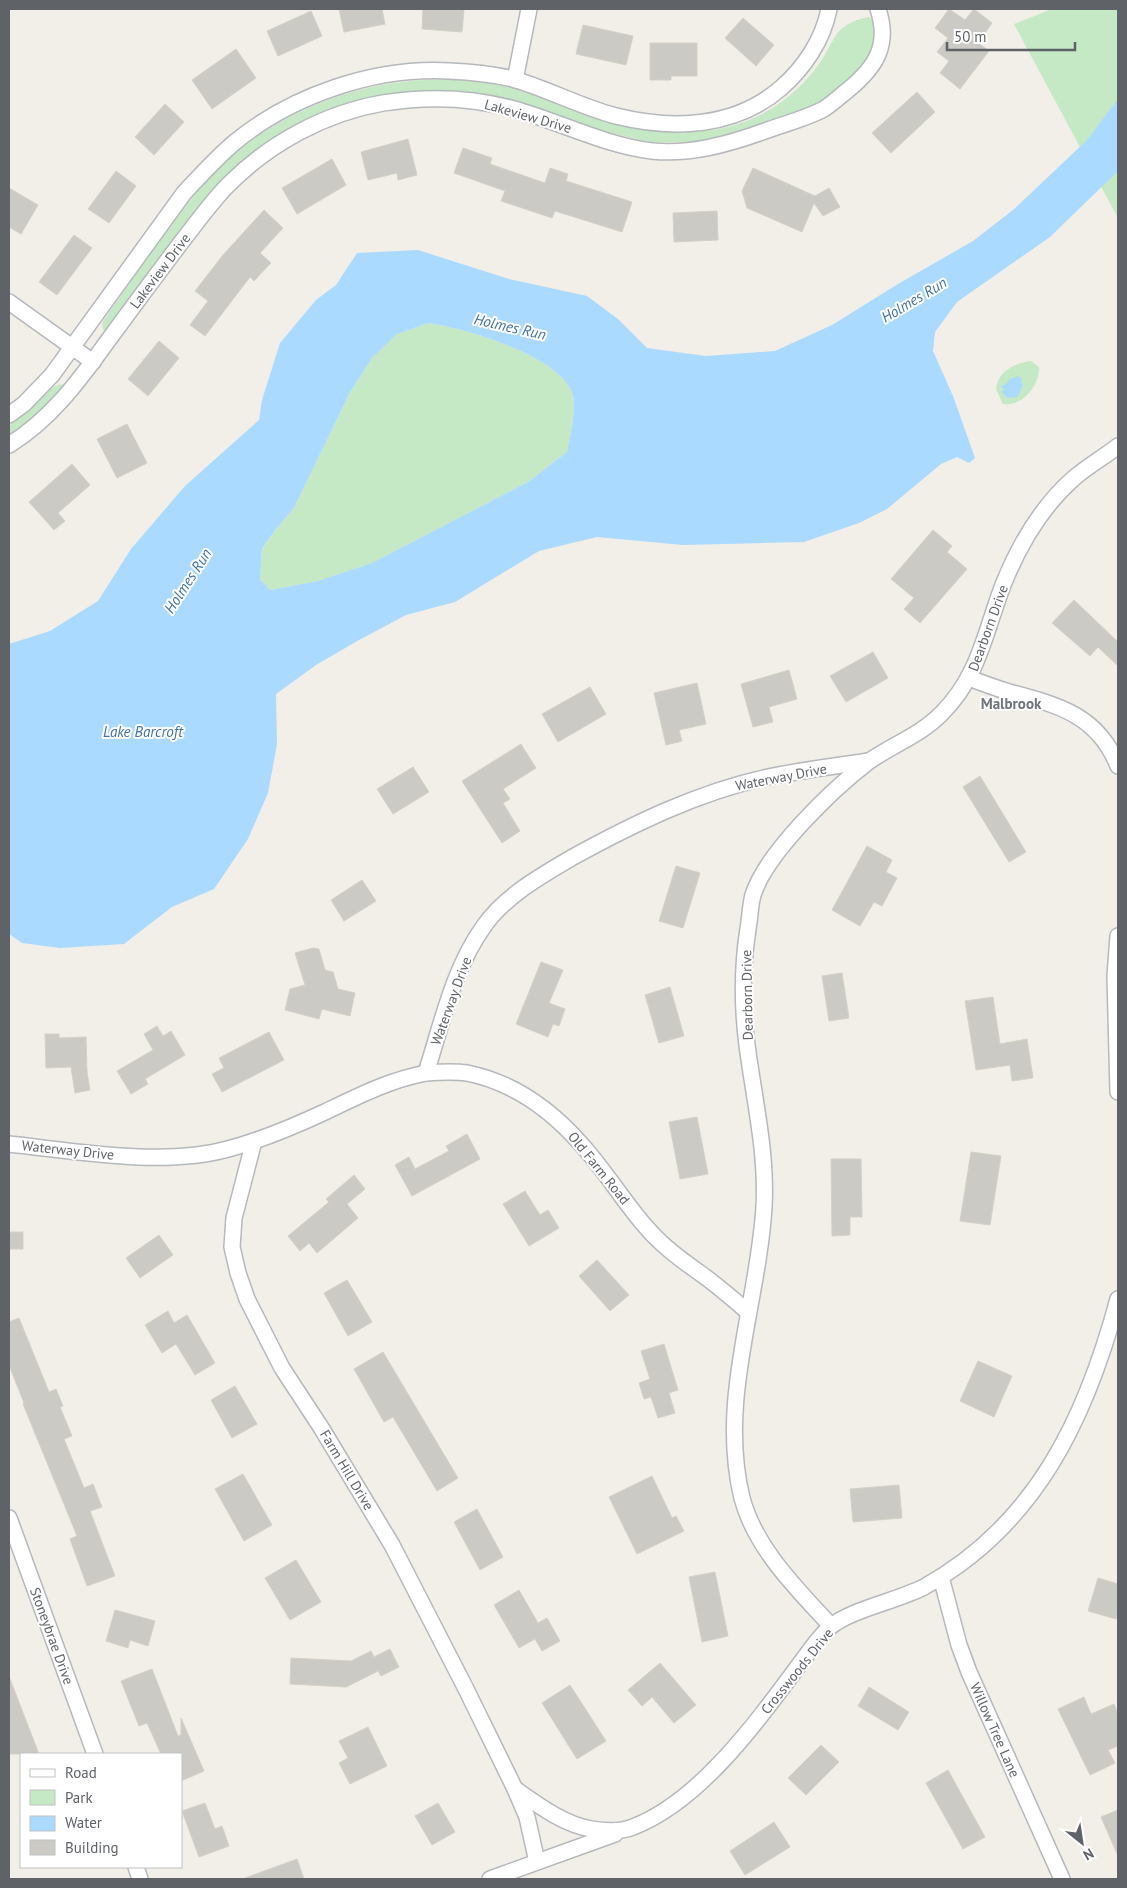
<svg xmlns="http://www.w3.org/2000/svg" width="1127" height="1888" viewBox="0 0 1127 1888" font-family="'PT Sans',sans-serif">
  <rect width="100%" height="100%" fill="#f1efe8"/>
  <!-- green -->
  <g fill="#c5e8c5">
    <path d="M1052,9h66v209l-104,-194z"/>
    <path d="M869,17l9,9 -6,33 -39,35 -19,11 -61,23 -56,14h-48l-41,-10 -93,-30 -53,-11 -26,-1 -34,2 -37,6 -24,7 -48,23 -58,40 -11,10 -26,29 -90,125 -5,-2 -1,-7 4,-6c20,-29 40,-57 61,-86 14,-19 28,-39 45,-57 77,-78 198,-113 305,-85 19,6 37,13 56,20 44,17 92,28 139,21 42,-6 78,-28 104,-62 20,-25 15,-44 53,-51z"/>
    <path d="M428,323c37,5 129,32 144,69 5,14 -2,46 -5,60l-39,30 -156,81 -54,18 -48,9 -10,-11 2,-29 14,-21 18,-21 55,-114 23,-36 25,-24z"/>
    <path d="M1031,361l8,6c1,18 -17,40 -36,37l-7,-15c2,-18 19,-26 35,-28z"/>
    <path d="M61,384l3,2 -1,9 -54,43v-12l46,-40z"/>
  </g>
  <!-- water -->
  <g fill="#aadaff" fill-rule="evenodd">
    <path d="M1118,99v72l-68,66 -93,65 -22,30 -2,19 20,45 22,62 -6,5 -12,-6 -16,7 -54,45 -28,14 -55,19 -121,3 -86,-8 -58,14 -84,51 -49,13 -47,25 -43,25 -40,29 1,50 -9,49 -20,46 -34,50 -42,18 -48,37 -64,4 -38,-5 -13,-9v-290l41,-13 48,-30 33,-52 54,-63 74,-66 3,-20 18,-57 36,-43 20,-15 21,-32 61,-3 91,29 78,17 31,23 29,29 59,8 69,-5 57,-26 66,-41 75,-43 40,-31 74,-70zM428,323c37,5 129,32 144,69 5,14 -2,46 -5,60l-39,30 -156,81 -54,18 -48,9 -10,-11 2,-30 14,-20 18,-21 55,-114 23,-36 25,-24z"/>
    <path d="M1018,376l4,3 -1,2 2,5 -6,11 -9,1 -7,-6 3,-2 -3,-5h4l5,-6z"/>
  </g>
  <!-- building -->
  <g fill="#cccac5" stroke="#d6d1c6">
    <path d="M339,9h43l3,15 -41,8z"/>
    <path d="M423,9h41l-2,23 -40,-3z"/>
    <path d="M949,9l16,11 9,-11 18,14 -14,20 11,8 -29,38 -20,-16 9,-12 -12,-9 11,-14 -13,-10z"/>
    <path d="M311,11l11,25 -44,20 -11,-25z"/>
    <path d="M743,18l31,27 -18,21 -31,-28z"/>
    <path d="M583,25l50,11 -7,29 -50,-11z"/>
    <path d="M650,43h47v33h-26v4h-21z"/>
    <path d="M236,49l20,29 -44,31 -20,-29z"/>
    <path d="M917,92l18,20 -44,41 -19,-20z"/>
    <path d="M165,104l19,18 -30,33 -19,-18z"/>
    <path d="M408,139l9,36 -19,5 -1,-7 -29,7 -7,-28z"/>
    <path d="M463,148l29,10 -2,6 55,19 5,-15 18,6 -2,7 66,21 -10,30 -67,-21 -3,7 -51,-17 4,-10 -51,-18z"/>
    <path d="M332,159l14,26 -49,29 -15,-26z"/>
    <path d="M753,168l62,28 14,-8 11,19 -17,9 -9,-13 -12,29 -55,-24 -5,-17z"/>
    <path d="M116,171l20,15 -27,37 -21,-14z"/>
    <path d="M9,188l29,17 -17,29 -12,-7z"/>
    <path d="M264,210l19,18 -23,25 11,10 -17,18 -4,-4 -45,59 -15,-11 18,-24 -13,-10 28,-36z"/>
    <path d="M717,211l1,29 -44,2 -1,-29z"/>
    <path d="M74,235l18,13 -35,47 -18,-13z"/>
    <path d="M159,341l20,17 -31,38 -20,-17z"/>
    <path d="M127,424l20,39 -30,15 -20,-39z"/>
    <path d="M72,464l18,21 -32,28 7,8 -11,9 -25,-28z"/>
    <path d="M933,530l19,16 -5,6 20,17 -47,54 -16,-14 10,-11 -23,-19z"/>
    <path d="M1074,600l44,42v24l-20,-19 -8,9 -38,-33z"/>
    <path d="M873,652l15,26 -42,24 -16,-26z"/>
    <path d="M789,670l8,29 -28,8 4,15 -20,5 -12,-43z"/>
    <path d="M697,683l9,41 -27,6 3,11 -16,4 -12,-52z"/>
    <path d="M590,687l16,27 -48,28 -16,-28z"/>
    <path d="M521,744l15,24 -33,21 7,10 -7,4 17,28 -18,12 -40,-62z"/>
    <path d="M413,767l16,25 -36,22 -16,-25z"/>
    <path d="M980,776l46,76 -17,10 -46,-75z"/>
    <path d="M867,846l25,14 -6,12 11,6 -15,28 -8,-4 -14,24 -28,-16z"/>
    <path d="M676,866l24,7 -17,55 -24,-7z"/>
    <path d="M362,880l14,21 -32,20 -13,-21z"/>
    <path d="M313,948l6,1 6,21 8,2 5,17 17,4 -5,23 -28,-7 -3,10 -34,-9 5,-21 15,-4 -10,-32z"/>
    <path d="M541,962l22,8 -14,33 16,6 -6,17 -6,-2 -5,13 -32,-13z"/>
    <path d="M842,973l7,45 -20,3 -7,-45z"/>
    <path d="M670,987l14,49 -25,7 -14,-48z"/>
    <path d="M993,997l7,47 27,-5 6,39 -21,3 -2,-16 -34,5 -11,-69z"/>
    <path d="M157,1026l6,10 8,-5 14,24 -40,24 3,5 -17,10 -14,-23 36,-21 -9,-16z"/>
    <path d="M269,1032l15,28 -62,32 -10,-18 12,-6 -5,-10z"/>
    <path d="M45,1034h14v4l27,-1 1,35 3,18 -15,3 -4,-26 -25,1z"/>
    <path d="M697,1117l11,57 -28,5 -11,-57z"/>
    <path d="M467,1134l13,25 -68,37 -17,-31 14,-8 6,12 34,-18 -3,-5z"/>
    <path d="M971,1152l30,4 -11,69 -30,-4z"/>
    <path d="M831,1159h30l1,58h-12v18l-18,1z"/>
    <path d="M354,1175l11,14 -18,15 11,14 -41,35 -8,-10 -9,8 -12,-15 41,-34 -3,-3z"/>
    <path d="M525,1191l15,24 8,-5 11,18 -30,18 -26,-42z"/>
    <rect x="9" y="1232" width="14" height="17"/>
    <path d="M159,1235l14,20 -33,23 -14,-20z"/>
    <path d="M597,1260l32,35 -19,16 -31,-35z"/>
    <path d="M347,1280l25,42 -24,14 -24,-43z"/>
    <path d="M168,1311l6,12 13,-8 28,48 -20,12 -19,-31 -14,9 -17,-28z"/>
    <path d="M19,1318l30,74 7,-3 7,17 -3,1 12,29 -8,3 20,49 9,-4 9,23 -12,4 25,65 -28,10 -17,-47 7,-3 -54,-132 1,-1 -15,-38v-43z"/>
    <path d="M664,1344l14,46 -9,3 6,20 -17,5 -7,-21 -7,2 -5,-16 11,-4 -9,-28z"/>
    <path d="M383,1352l75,126 -21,13 -44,-74 -9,5 -30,-53z"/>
    <path d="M978,1361l34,15 -18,41 -34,-16z"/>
    <path d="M235,1386l22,38 -25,14 -21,-38z"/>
    <path d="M243,1474l29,51 -28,16 -29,-52z"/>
    <path d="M652,1476l20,42 4,-2 8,15 -47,23 -28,-57z"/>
    <path d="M899,1485l3,33 -49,4 -3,-33z"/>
    <path d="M477,1509l26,48 -23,13 -26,-48z"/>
    <path d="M296,1560l25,42 -31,18 -25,-42z"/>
    <path d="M715,1572l13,64 -26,6 -13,-65z"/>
    <path d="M1098,1578l20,6v28l-2,7 -28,-8z"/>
    <path d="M519,1590l19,33 9,-5 13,23 -18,10 -7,-12 -16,9 -25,-43z"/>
    <path d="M115,1610l40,11 -7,25 -18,-6 -2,8 -22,-7z"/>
    <path d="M390,1649l9,18 -18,9 -3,-5 -32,16 -56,-3 1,-26 60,3 20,-10 3,6z"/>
    <path d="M660,1663l36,42 -22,18 -22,-26 -10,9 -14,-16z"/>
    <path d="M152,1669l26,67 3,-1v-17l23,53 -23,10v-27h-20l-14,-31 -8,3 -18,-45z"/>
    <path d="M9,1679h1l29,75h-30z"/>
    <path d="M570,1685l36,56 -29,18 -35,-56z"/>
    <path d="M869,1687l40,25 -11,18 -40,-24z"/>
    <path d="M1084,1697l7,17 23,-10 4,10v32l-10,4 7,13 -25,12 -32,-66z"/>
    <path d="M368,1727l19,39 -37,18 -11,-21 9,-5 -9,-17z"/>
    <path d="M821,1745l18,17 -33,33 -18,-17z"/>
    <path d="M948,1770l37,67 -22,12 -37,-66z"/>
    <path d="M205,1803l10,26 7,-3 7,20 -30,11 -17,-46z"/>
    <path d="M438,1803l17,29 -23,13 -17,-29z"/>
    <path d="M1118,1810v46l-17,-39z"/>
    <path d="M774,1822l16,25 -45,28 -15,-24z"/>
    <path d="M297,1859l7,20h-59v-1z"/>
  </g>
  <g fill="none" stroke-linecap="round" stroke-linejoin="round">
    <defs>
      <g id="minor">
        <path d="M515,80l14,-71"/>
        <path d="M9,302l84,60"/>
        <path d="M9,415l15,-11 28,-29 132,-182c16,-17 32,-35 51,-51 57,-47 140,-75 214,-71 22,1 43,3 64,8 35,10 68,28 103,37 57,14 119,12 165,-28 23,-20 42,-48 48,-79"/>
        <path d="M9,445c41,-25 70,-64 98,-103 25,-34 50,-68 76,-102 15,-19 29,-39 46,-56 41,-41 96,-71 154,-81 44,-7 88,-6 131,6 46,13 90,36 138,42 38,4 77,-7 113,-20 19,-7 39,-12 57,-21 9,-5 18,-14 26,-20 28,-23 42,-45 30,-81"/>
        <path d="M969,678c13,5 27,10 40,14 49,13 89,23 109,74"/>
        <path d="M1118,936l-3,40 3,116"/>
        <path d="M426,1073c13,-1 28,-2 41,0 45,9 84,37 114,71 24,26 42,57 65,83 17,20 37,34 58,49 15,11 30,24 44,36"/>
        <path d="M254,1141l-20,77 -2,29 6,26 9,26 35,69 40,61 70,116 74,144 49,100 12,28 10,45"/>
        <path d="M9,1144c66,7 154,23 219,5 34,-9 67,-23 99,-38 33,-16 63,-31 99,-38 16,-50 27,-104 58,-147 21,-30 58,-51 89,-69 62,-34 126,-65 195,-80 34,-7 68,-11 101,-16"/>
        <path d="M9,1518l86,236"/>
        <path d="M941,1577l18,68 10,27 93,207"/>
        <path d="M831,1626c-34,-37 -76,-78 -89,-128 -24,-98 16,-193 22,-291 3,-55 -10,-108 -17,-162 -5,-39 -5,-78 1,-116 2,-11 2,-23 5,-34 13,-42 80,-106 115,-133 24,-17 53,-27 74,-49 37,-37 43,-81 61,-128 16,-40 38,-78 71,-107 14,-12 30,-21 44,-32"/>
        <path d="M515,1789c23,16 48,35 76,40 12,2 30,3 42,-2 75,-29 136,-123 184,-186 4,-4 8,-10 13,-14 22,-18 67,-26 94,-40 112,-62 162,-169 194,-288"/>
        <path d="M136,1867l4,12"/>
        <path d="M490,1879l125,-45"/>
      </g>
    </defs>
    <!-- minor casing -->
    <use href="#minor" stroke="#b5b8bc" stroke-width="18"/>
    <!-- minor -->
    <use href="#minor" stroke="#fff" stroke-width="15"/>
  </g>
  <g text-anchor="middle" stroke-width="4" stroke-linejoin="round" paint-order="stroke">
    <!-- street labels -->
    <g font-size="14" fill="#5f6368" stroke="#fff">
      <text transform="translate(528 116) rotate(16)" y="5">Lakeview Drive</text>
      <text transform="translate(160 271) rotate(-53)" y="5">Lakeview Drive</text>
      <text transform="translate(988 628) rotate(-70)" y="5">Dearborn Drive</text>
      <text transform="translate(781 777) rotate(-11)" y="5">Waterway Drive</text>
      <text transform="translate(747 995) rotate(-91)" y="5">Dearborn Drive</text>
      <text transform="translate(451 1001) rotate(-70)" y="5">Waterway Drive</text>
      <text transform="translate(68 1150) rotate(6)" y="5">Waterway Drive</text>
      <text transform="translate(599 1168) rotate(51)" y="5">Old Farm Road</text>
      <text transform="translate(347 1470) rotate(59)" y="5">Farm Hill Drive</text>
      <text transform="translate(52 1636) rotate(70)" y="5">Stoneybrae Drive</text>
      <text transform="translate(797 1671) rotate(-51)" y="5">Crosswoods Drive</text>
      <text transform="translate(995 1730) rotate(66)" y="5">Willow Tree Lane</text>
    </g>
    <!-- water labels -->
    <g font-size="15" font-style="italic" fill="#4174aa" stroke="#fff">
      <text transform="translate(914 300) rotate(-31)" y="5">Holmes Run</text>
      <text transform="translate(510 327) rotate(13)" y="5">Holmes Run</text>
      <text transform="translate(188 581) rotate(-57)" y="5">Holmes Run</text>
      <text x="143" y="737">Lake Barcroft</text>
    </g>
    <!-- neighbourhood labels -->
    <g font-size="15" font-weight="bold" fill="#70757a" stroke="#fff">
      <text x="1011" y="709">Malbrook</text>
    </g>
  </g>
  <!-- border -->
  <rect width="1127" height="1888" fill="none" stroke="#5f6368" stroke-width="20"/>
  <!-- legend -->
  <rect x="20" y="1753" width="162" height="115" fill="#ffffff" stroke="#bfc1c3"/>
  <rect x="30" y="1769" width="25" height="8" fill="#ffffff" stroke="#bfc1c3"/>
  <text x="65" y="1778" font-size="15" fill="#5f6368">Road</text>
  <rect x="30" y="1790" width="25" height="15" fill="#c5e8c5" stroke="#bfc1c3"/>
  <text x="65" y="1803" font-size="15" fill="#5f6368">Park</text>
  <rect x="30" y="1816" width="25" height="15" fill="#aadaff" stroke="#bfc1c3"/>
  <text x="65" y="1828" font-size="15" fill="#5f6368">Water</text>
  <rect x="30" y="1840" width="25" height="15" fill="#cccac5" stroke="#bfc1c3"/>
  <text x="65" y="1853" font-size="15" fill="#5f6368">Building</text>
  <!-- north arrow -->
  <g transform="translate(1082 1843) rotate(150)" stroke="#ffffff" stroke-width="4" paint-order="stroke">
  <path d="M0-4L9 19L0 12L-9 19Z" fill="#5f6368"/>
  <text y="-8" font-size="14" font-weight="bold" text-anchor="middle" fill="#5f6368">N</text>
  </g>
  <!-- scale -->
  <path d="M947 42v8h128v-8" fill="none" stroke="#5f6368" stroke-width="2.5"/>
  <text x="954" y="42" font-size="15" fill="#5f6368" stroke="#ffffff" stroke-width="4" paint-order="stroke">50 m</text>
</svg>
